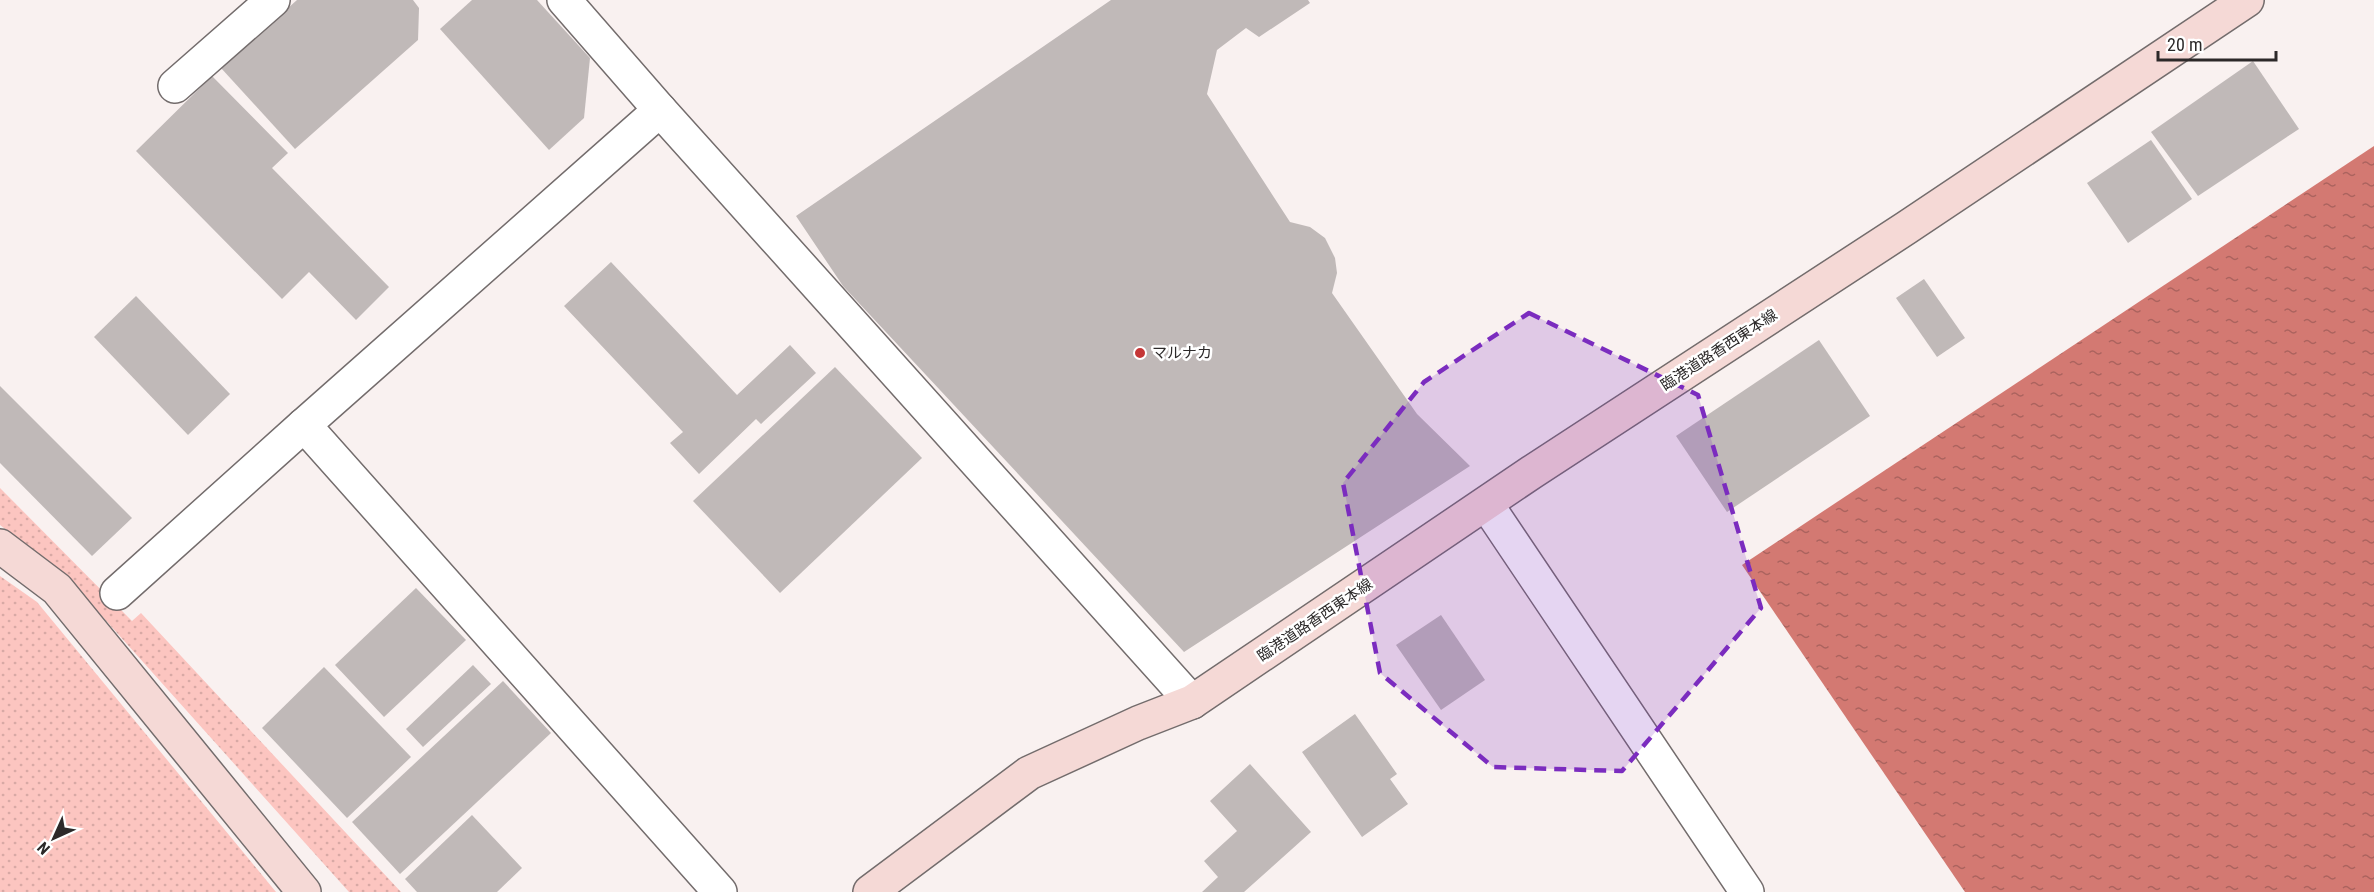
<svg xmlns="http://www.w3.org/2000/svg" width="2374" height="892" viewBox="0 0 2374 892" font-family="'Roboto Condensed','Noto Sans JP',sans-serif">
  <defs>
    <pattern id="green-dots" width="8" height="8" patternUnits="userSpaceOnUse" patternTransform="scale(1.5)"><rect width="8" height="8" fill="#fcc5c0"/><path d="M2 2h.1M6 6h.1" fill="none" stroke="#d8a9a5" stroke-width="1.8" stroke-linecap="round"/></pattern>
    <pattern id="water-ripples" width="26" height="14" patternUnits="userSpaceOnUse" patternTransform="scale(1.5)"><rect width="26" height="14" fill="#d37972"/><path d="M2 4q2-2 4 0t4 0M15 11q2-2 4 0t4 0" fill="none" stroke="#ab635e"/></pattern>
  </defs>
  <rect width="100%" height="100%" fill="#f9f1f0"/>
  <!-- green -->
  <g fill="url(#green-dots)">
    <path d="M0,488l132,133 9,-8 260,279h-52l-283,-316 -66,-51z"/>
    <path d="M0,576l37,26 239,290h-276z"/>
  </g>
  <!-- water -->
  <path fill="url(#water-ripples)" d="M2374,146v746h-409l-223,-327z"/>
  <!-- building -->
  <g fill="#c0b9b8">
    <path d="M297,0h116l6,8 -1,32 -123,109 -74,-81z"/>
    <path d="M472,0h65l53,58 -6,60 -35,32 -109,-121z"/>
    <path d="M1111,0h197l2,3 -51,34 -13,-9 -29,22 -10,44 83,128 20,5 15,11 10,20 2,15 -5,20 85,121 53,52 -286,186 -341,-366 -47,-70z"/>
    <path d="M2253,61l46,68 -101,67 -47,-64z"/>
    <path d="M212,76l76,77 -16,15 117,119 -33,33 -47,-48 -27,27 -146,-148z"/>
    <path d="M2151,140l41,59 -64,44 -41,-60z"/>
    <path d="M611,262l126,133 53,-50 26,28 -55,51 -5,-5 -57,55 -29,-31 13,-11 -119,-126z"/>
    <path d="M1924,279l41,59 -28,19 -41,-59z"/>
    <path d="M136,296l94,98 -42,41 -94,-98z"/>
    <path d="M1819,340l51,76 -143,96 -51,-76z"/>
    <path d="M835,367l87,91 -142,135 -87,-92z"/>
    <path d="M0,386l132,132 -40,38 -92,-93z"/>
    <path d="M416,588l50,52 -82,77 -49,-52z"/>
    <path d="M1441,615l44,65 -44,30 -45,-65z"/>
    <path d="M473,665l18,19 -68,63 -17,-18z"/>
    <path d="M324,667l87,90 -64,61 -85,-90z"/>
    <path d="M503,681l48,52 -151,141 -48,-52z"/>
    <path d="M1355,714l42,60 -7,5 18,25 -46,33 -60,-85z"/>
    <path d="M1250,764l61,68 -67,60h-42l16,-15 -14,-16 33,-30 -27,-30z"/>
    <path d="M472,815l50,53 -25,24h-80l-12,-13z"/>
  </g>
  <g fill="none" stroke-linecap="round" stroke-linejoin="round">
    <defs>
      <g id="street">
        <path d="M564,0l96,110"/>
        <path d="M175,86l98,-86"/>
        <path d="M1487,505l260,387"/>
        <path d="M117,593l187,-168"/>
        <path d="M720,892l-416,-467 356,-315 532,592"/>
      </g>
      <g id="secondary">
        <path d="M0,546l57,43 247,303"/>
        <path d="M870,892l159,-119 109,-50 54,-21 340,-230 374,-244 341,-228"/>
      </g>
    </defs>
    <!-- street casing -->
    <use href="#street" stroke="#736c6c" stroke-width="36"/>
    <!-- secondary casing -->
    <use href="#secondary" stroke="#736c6c" stroke-width="36"/>
    <!-- street -->
    <use href="#street" stroke="#fff" stroke-width="33"/>
    <!-- secondary -->
    <use href="#secondary" stroke="#f5d9d6" stroke-width="33"/>
  </g>
  <!-- marked area -->
  <path fill="#7b2cbf" fill-opacity="0.2" stroke="#7b2cbf" stroke-width="4.5" stroke-dasharray="12 8" stroke-linejoin="round" d="M1529,313l169,82 63,213 -139,163 -129,-4 -113,-94 -37,-190 81,-101z"/>
  <!-- markers -->
  <circle fill="#c53636" stroke="#fff" stroke-width="2" cx="1140" cy="353" r="6"/>
  <g text-anchor="middle" stroke-width="5" stroke-linejoin="round" paint-order="stroke">
    <!-- street labels -->
    <g font-size="15" fill="#2c2929" stroke="#fff">
      <text transform="translate(1719 350) rotate(-33)" y="5">臨港道路香西東本線</text>
      <text transform="translate(1315 620) rotate(-34)" y="5">臨港道路香西東本線</text>
    </g>
    <!-- poi labels -->
    <g font-size="15" fill="#2c2929" stroke="#fff" text-anchor="start">
      <text x="1152" y="358">マルナカ</text>
    </g>
  </g>
  <!-- north arrow -->
  <g transform="translate(54 838) rotate(225)" stroke="#ffffff" stroke-width="4.5" paint-order="stroke">
  <path d="M0-4.5L10 22L0 15L-10 22Z" fill="#2c2929"/>
  <text y="-9" font-size="16" font-weight="bold" text-anchor="middle" fill="#2c2929">N</text>
  </g>
  <!-- scale -->
  <path d="M2158 51v9h118v-9" fill="none" stroke="#2c2929" stroke-width="3"/>
  <text x="2167" y="51" font-size="18" fill="#2c2929" stroke="#ffffff" stroke-width="4.5" paint-order="stroke">20 m</text>
</svg>
